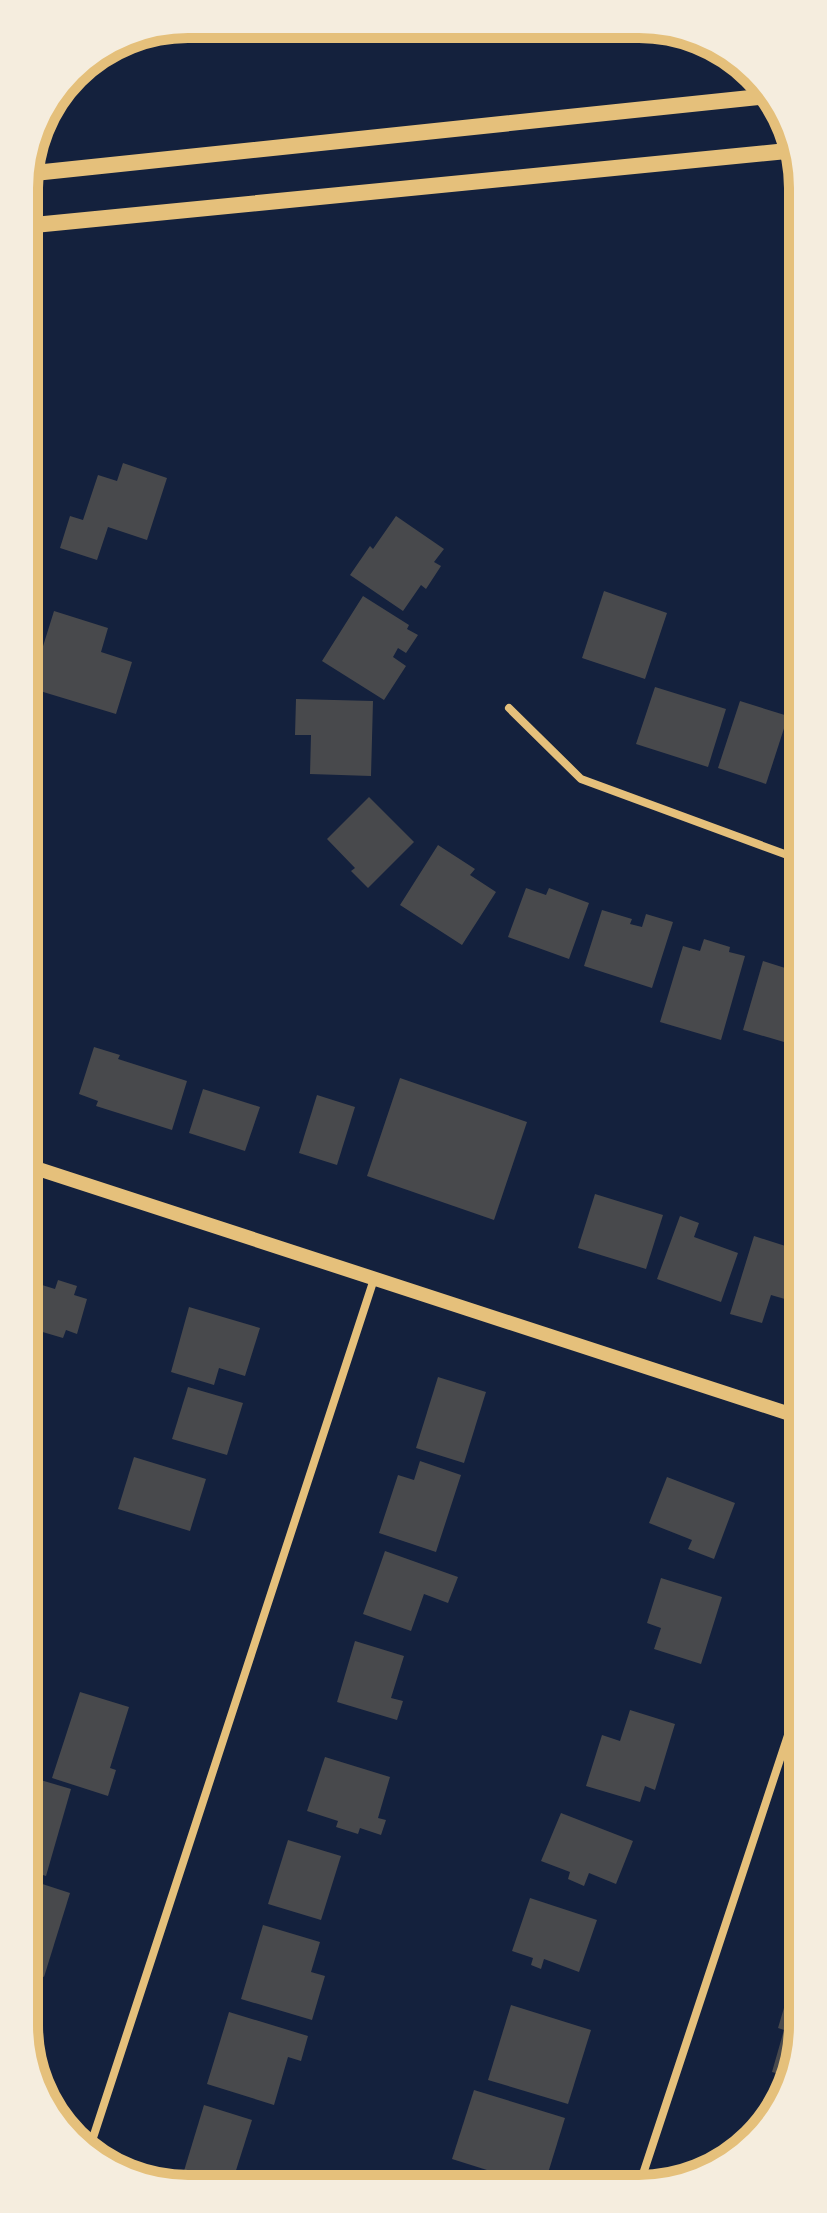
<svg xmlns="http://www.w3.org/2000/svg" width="827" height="2213" viewBox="0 0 827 2213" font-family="'Alegreya Sans',sans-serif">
  <rect width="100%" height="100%" fill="#14213d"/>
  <!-- building -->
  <g fill="#48494c">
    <path d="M123,463l44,15 -20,62 -39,-13 -11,33 -37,-12 10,-32 13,4 15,-45 19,6z"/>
    <path d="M396,516l48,33 -10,13 7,4 -15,23 -5,-4 -18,26 -53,-36 20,-29 3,3z"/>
    <path d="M604,591l63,22 -22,66 -63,-21z"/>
    <path d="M363,596l46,29 -2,4 11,6 -12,18 -8,-5 -5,9 13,9 -22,34 -62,-39z"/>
    <path d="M54,611l54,17 -7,24 31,10 -16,52 -86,-26z"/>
    <path d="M655,687l71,22 -18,58 -72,-23z"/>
    <path d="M296,699l77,2 -2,75 -61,-2 1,-39h-16z"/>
    <path d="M740,701l48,15 -22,68 -48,-16z"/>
    <path d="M800,766h1v39l-13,-4z"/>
    <path d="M369,797l45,45 -46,46 -17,-17 4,-3 -28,-29z"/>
    <path d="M25,822l11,3 -10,31h-1z"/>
    <path d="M438,845l37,24 -5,6 26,17 -34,53 -62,-40z"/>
    <path d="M526,888l20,7 3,-7 40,15 -20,56 -61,-22z"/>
    <path d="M602,910l30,9 -2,5 12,3 4,-13 27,8 -21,66 -68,-22z"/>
    <path d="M704,939l26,8 -1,5 16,4 -24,84 -61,-18 23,-76 17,5z"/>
    <path d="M763,961l38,12v74l-58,-17z"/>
    <path d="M94,1047l26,8 -2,4 69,22 -15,49 -76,-24 2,-5 -19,-7z"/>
    <path d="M400,1078l127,44 -33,98 -127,-44z"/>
    <path d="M203,1089l57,18 -15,44 -56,-18z"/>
    <path d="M317,1095l38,12 -18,58 -38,-12z"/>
    <path d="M595,1194l68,21 -17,54 -68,-21z"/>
    <path d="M680,1216l19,7 -5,14 44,16 -17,49 -64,-23z"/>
    <path d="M754,1236l47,15 1,53 -31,-9 -9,28 -32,-9z"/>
    <path d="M58,1280l19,6 -3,9 13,4 -10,35 -11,-4 -3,8 -34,-10 13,-43 13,4z"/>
    <path d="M189,1307l71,21 -15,48 -26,-8 -5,17 -43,-13z"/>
    <path d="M438,1377l48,15 -22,71 -48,-15z"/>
    <path d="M188,1387l55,16 -16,52 -55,-16z"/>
    <path d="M134,1457l72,22 -16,52 -72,-22z"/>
    <path d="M420,1461l41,14 -25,77 -57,-19 19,-58 16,5z"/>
    <path d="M667,1477l68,26 -21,56 -26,-10 4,-9 -43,-17z"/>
    <path d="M385,1551l73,26 -10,26 -24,-9 -13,37 -48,-17z"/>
    <path d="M661,1578l61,19 -21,67 -47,-15 7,-21 -14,-5z"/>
    <path d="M355,1641l49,15 -13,42 12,3 -6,19 -60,-18z"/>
    <path d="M80,1692l49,15 -19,61 6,2 -8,26 -56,-18z"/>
    <path d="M630,1710l45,14 -20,66 -10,-4 -5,16 -54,-16 16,-51 18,6z"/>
    <path d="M325,1757l65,20 -12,41 8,2 -5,15 -21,-7 -2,6 -22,-7 2,-6 -31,-10z"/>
    <path d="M27,1776l44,13 -25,87 -19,-6z"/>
    <path d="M561,1813l72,28 -17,43 -27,-11 -5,13 -16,-7 2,-7 -29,-11z"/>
    <path d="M288,1840l53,16 -20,64 -53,-16z"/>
    <path d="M27,1879l43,14 -26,84 -17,-6z"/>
    <path d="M530,1898l67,22 -18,52 -35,-13 -3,10 -10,-4 2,-7 -21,-7z"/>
    <path d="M263,1925l57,17 -9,30 14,4 -13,44 -71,-21z"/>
    <path d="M27,1985l13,4 -12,36h-1z"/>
    <path d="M786,2001l17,5v29l-17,41 -14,-4 12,-42 -6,-2z"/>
    <path d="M511,2005l80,25 -23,74 -80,-24z"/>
    <path d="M229,2012l79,24 -7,25 -13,-4 -14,48 -67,-21z"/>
    <path d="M474,2090l91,28 -21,68h-6l-86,-27z"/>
    <path d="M204,2105l48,15 -21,66h-44l-7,-2z"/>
    <path d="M758,2124l7,3 -2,6 -10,5z"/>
  </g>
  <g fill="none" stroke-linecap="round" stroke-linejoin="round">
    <!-- minor -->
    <g stroke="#e5c07b" stroke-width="8">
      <path d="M509,708l72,71 220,81"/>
      <path d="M89,2150l285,-871"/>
      <path d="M639,2186l163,-493"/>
    </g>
    <!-- tertiary -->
    <path stroke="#e5c07b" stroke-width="14" d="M26,1165l776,253"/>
    <!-- secondary -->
    <g stroke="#e5c07b" stroke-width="16">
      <path d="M25,174l743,-78"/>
      <path d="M24,226l773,-76"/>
    </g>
  </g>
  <!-- crop -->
  <path d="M0 0H827V2213H0ZM188 38H639A150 150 0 0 1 789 188V2025A150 150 0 0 1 639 2175H188A150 150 0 0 1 38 2025V188A150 150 0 0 1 188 38Z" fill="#f5edde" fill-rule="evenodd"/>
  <path fill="none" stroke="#e5c07b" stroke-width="10" d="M188 38H639A150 150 0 0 1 789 188V2025A150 150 0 0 1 639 2175H188A150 150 0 0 1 38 2025V188A150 150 0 0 1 188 38Z"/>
</svg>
